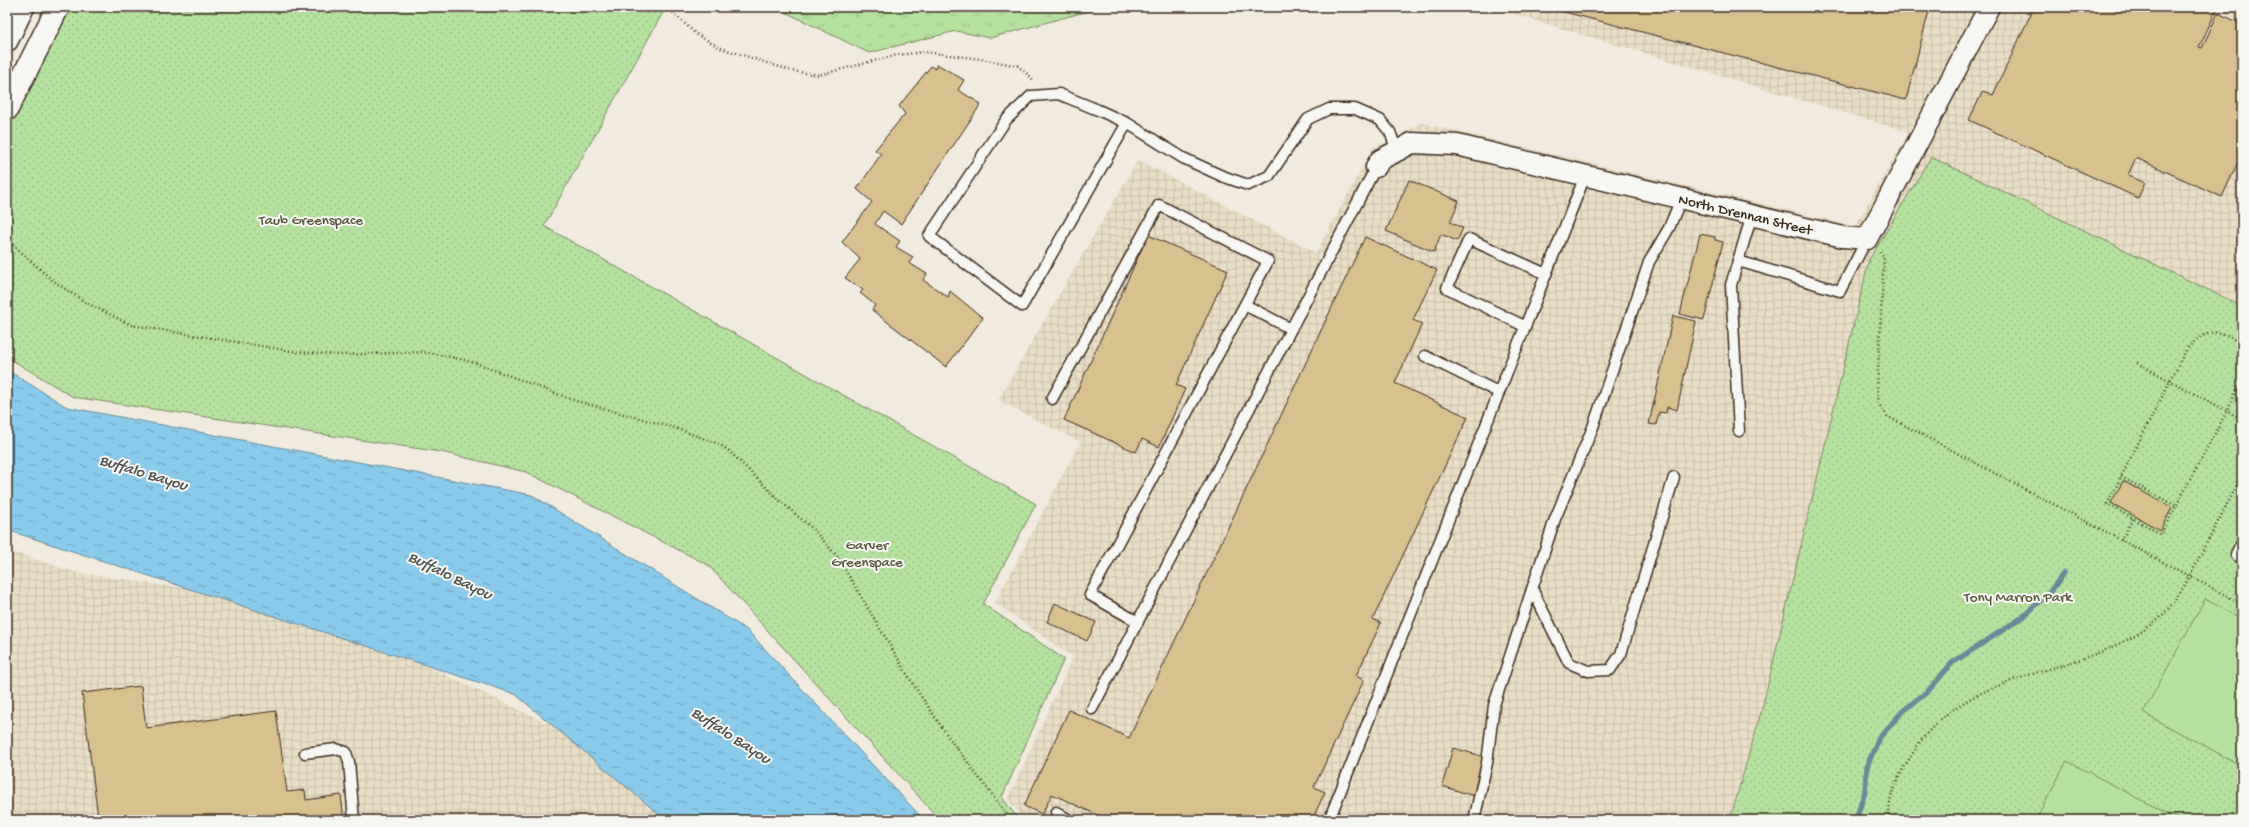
<svg xmlns="http://www.w3.org/2000/svg" width="2249" height="827" viewBox="0 0 2249 827" font-family="'Gochi Hand',sans-serif">
  <defs>
    <pattern id="industrial-grid" width="8" height="8" patternUnits="userSpaceOnUse"><rect width="8" height="8" fill="#e9dec6"/><path d="M0 4h8M4 0v8" fill="none" stroke="#c9bfaa"/></pattern>
    <pattern id="grass-tufts" width="24" height="20" patternUnits="userSpaceOnUse"><rect width="24" height="20" fill="#b5e19e"/><path d="M3 7l-1-3M5 7V3M7 7l1-3M15 17l-1-3M17 17v-4M19 17l1-3" fill="none" stroke="#9dc188"/></pattern>
    <pattern id="park-dots" width="8" height="8" patternUnits="userSpaceOnUse"><rect width="8" height="8" fill="#b5e19e"/><path d="M2 2h.1M6 6h.1" fill="none" stroke="#9dc188" stroke-width="1.8" stroke-linecap="round"/></pattern>
    <pattern id="water-ripples" width="26" height="14" patternUnits="userSpaceOnUse"><rect width="26" height="14" fill="#8acaeb"/><path d="M2 4q2-2 4 0t4 0M15 11q2-2 4 0t4 0" fill="none" stroke="#72a4be"/></pattern>
  </defs>
  <rect width="100%" height="100%" fill="#f0ebde"/>
  <filter id="ink" filterUnits="userSpaceOnUse"><feTurbulence type="fractalNoise" baseFrequency=".025" numOctaves="2"/><feDisplacementMap in="SourceGraphic" scale="8" xChannelSelector="R" yChannelSelector="G"/><feConvolveMatrix kernelMatrix="1 2 1 2 8 2 1 2 1" color-interpolation-filters="sRGB"/></filter>
  <g filter="url(#ink)">
    <!-- industrial -->
    <g fill="url(#industrial-grid)">
      <path d="M1490,7h752v299l-312,-148 -201,662h-705l-16,-21 65,-142 -78,-54 85,-161 -82,-42 140,-240 178,93 57,-105 49,-25 433,103 54,-94z"/>
      <path d="M7,550l67,22 219,32 261,122 115,94h-662z"/>
    </g>
    <!-- grass -->
    <path fill="url(#grass-tufts)" stroke="#78865e" d="M775,7h328l-113,31 -34,-7 -87,22z"/>
    <!-- park -->
    <g fill="url(#park-dots)" stroke="#78865e">
      <path d="M71,7h595l-122,219 492,278 -53,100 81,55 -62,138 17,23h-79l-232,-255 -182,-93 -85,-20 -368,-55 -66,-40v-227z"/>
      <path d="M1931,157l311,149v514h-512l32,-111 107,-449z"/>
    </g>
    <!-- pitch -->
    <g fill="#b5e19e" stroke="#78865e">
      <path d="M2205,599l37,20v147l-99,-53z"/>
      <path d="M2067,761l113,59h-144z"/>
    </g>
    <!-- water -->
    <path fill="url(#water-ripples)" stroke="#6a8a99" d="M7,370l60,37 465,88 215,135 177,190h-258l-151,-126 -508,-164z"/>
    <g fill="none" stroke-linecap="round" stroke-linejoin="round">
      <!-- stream -->
      <path stroke="#6a8a99" stroke-width="5.5" d="M1858,820v-7l7,-21 2,-26 12,-28 23,-26 26,-21 24,-28 71,-46 26,-24 15,-20"/>
    </g>
    <!-- building -->
    <g fill="#d8c08f" stroke="#3b2a1e">
      <path d="M1545,7h385l-24,93z"/>
      <path d="M2034,7h184l-19,40 3,1 16,-35 24,11v129l-20,44 -86,-39 -8,17 17,8 -7,15 -169,-78 14,-29 10,4z"/>
      <path d="M937,64l27,16 -6,10 23,14 -80,120 -18,-13 -8,13 25,17 -4,6 17,10 -4,6 18,11 -4,6 25,17 2,-6 33,27 -37,49 -74,-57 3,-5 -15,-12 3,-3 -18,-12 15,-19 -18,-17 30,-40 -15,-13 24,-35 -6,-4 30,-36 -6,-8 32,-40 4,3z"/>
      <path d="M1409,180l50,21 -9,21 13,6 -6,13 -16,-7 -7,18 -48,-21z"/>
      <path d="M1700,234l15,3v3l8,2 -19,78 -24,-6z"/>
      <path d="M1148,235l80,35 -52,115 9,4 -26,58 -17,-8 -6,13 -72,-32z"/>
      <path d="M1365,237l72,33 -24,50 9,4 -27,59 73,34 -95,202 8,4 -25,53 8,4 -50,107 11,5 -13,28h-204l-56,-26 -10,20 -18,-8 45,-96 60,28z"/>
      <path d="M1673,316l23,5 -19,89 -10,-3 -1,6 -7,-1 -3,13 -7,-1z"/>
      <path d="M2123,481l49,27 -12,22 -49,-27z"/>
      <path d="M1055,603l41,19 -9,19 -40,-19z"/>
      <path d="M141,686l5,42 130,-17 11,81 18,-2 1,10 35,-5 3,25h-229l-1,-5 -16,2 -16,-124z"/>
      <path d="M1453,748l32,9 -11,39 -32,-10z"/>
    </g>
    <g fill="none" stroke-linecap="round" stroke-linejoin="round">
      <defs>
        <g id="lane">
          <path d="M1127,123l-105,183 -93,-70 77,-116 25,-24 28,-2 39,16 29,13 56,35 39,18 26,9 21,-9 39,-57 21,-10h26l25,11 10,12 7,19"/>
          <path d="M1752,215l-14,46 102,30 27,-52"/>
          <path d="M1738,261l-7,24 8,146"/>
          <path d="M1245,305l46,24"/>
          <path d="M1524,326l-77,-38 22,-49 77,35"/>
          <path d="M1425,356l73,36"/>
          <path d="M1052,399l107,-194 109,56 -178,334 48,27"/>
          <path d="M2242,543l-6,12 6,3"/>
          <path d="M1532,589l37,74 19,8 22,-1 11,-16 53,-177"/>
          <path d="M1092,709l284,-542"/>
          <path d="M305,753l31,-4 10,3 3,10 5,58"/>
          <path d="M1056,812l13,8"/>
          <path d="M1329,820l256,-644"/>
          <path d="M1474,820l13,-57 7,-58 61,-186 38,-92 56,-165 20,-34 12,-29"/>
        </g>
        <g id="street">
          <path id="s1" d="M1376,167l4,-7 32,-17 45,2 386,92 24,2 122,-232"/>
        </g>
        <g id="secondary">
          <path d="M7,40l16,-33"/>
          <path d="M7,109l51,-102"/>
        </g>
      </defs>
      <!-- lane casing -->
      <use href="#lane" stroke="#3b2a1e" stroke-width="13"/>
      <!-- street casing -->
      <use href="#street" stroke="#3b2a1e" stroke-width="23"/>
      <!-- secondary casing -->
      <use href="#secondary" stroke="#3b2a1e" stroke-width="25"/>
      <!-- path -->
      <g stroke="#3b2a1e" stroke-width="2.5" stroke-dasharray="1 3" stroke-linecap="butt">
        <path d="M667,7l29,27 25,14 71,23 27,4 78,-20 28,-3 56,7 37,7 14,12 1,4"/>
        <path d="M7,239l45,41 33,22 46,23 167,27 38,3 88,-3 27,5 25,6 97,37 102,28 44,16 10,7 51,50 32,27 25,28 76,128 34,51 64,85"/>
        <path d="M1880,252l4,5 -7,132 2,15 8,12 355,188"/>
        <path d="M2242,349c-17,-25 -39,-19 -56,1l-79,154 54,30 66,-123 15,-32"/>
        <path d="M2137,363l105,56"/>
        <path d="M2121,477l55,29"/>
        <path d="M2121,541l12,-23"/>
        <path d="M1888,820c1,-10 2,-20 5,-30 5,-14 15,-29 23,-42 53,-81 157,-69 231,-120 28,-19 42,-50 57,-80 13,-24 25,-48 38,-72"/>
      </g>
      <!-- lane -->
      <use href="#lane" stroke="#f6f6f2" stroke-width="10"/>
      <!-- street -->
      <use href="#street" stroke="#f6f6f2" stroke-width="20"/>
      <!-- secondary -->
      <use href="#secondary" stroke="#f6f6f2" stroke-width="22"/>
    </g>
  </g>
  <g text-anchor="middle" stroke-width="4" stroke-linejoin="round" paint-order="stroke">
    <!-- street labels -->
    <g font-size="15" fill="#3b2a1e" stroke="#f6f6f2">
      <text dy="5" stroke="none"><textPath href="#s1" startOffset="386">North Drennan Street</textPath></text>
    </g>
    <!-- park labels -->
    <g font-size="15" fill="#5a583e" stroke="#f6f6f2">
      <text x="311" y="224">Taub Greenspace</text>
      <text x="867" y="549">Garver<tspan x="867" dy="17">Greenspace</tspan></text>
      <text x="2018" y="601">Tony Marron Park</text>
    </g>
    <!-- water labels -->
    <g font-size="16" font-style="italic" fill="#4f5251" stroke="#f6f6f2">
      <text transform="translate(144 471) rotate(17)" y="6">Buffalo Bayou</text>
      <text transform="translate(451 574) rotate(26)" y="6">Buffalo Bayou</text>
      <text transform="translate(732 734) rotate(33)" y="6">Buffalo Bayou</text>
    </g>
  </g>
  <!-- margin -->
  <rect width="2249" height="827" fill="none" stroke="#f6f6f2" stroke-width="24"/>
  <rect x="12" y="12" width="2225" height="803" fill="none" stroke="#3b2a1e" stroke-width="1.5" filter="url(#ink)"/>
</svg>
